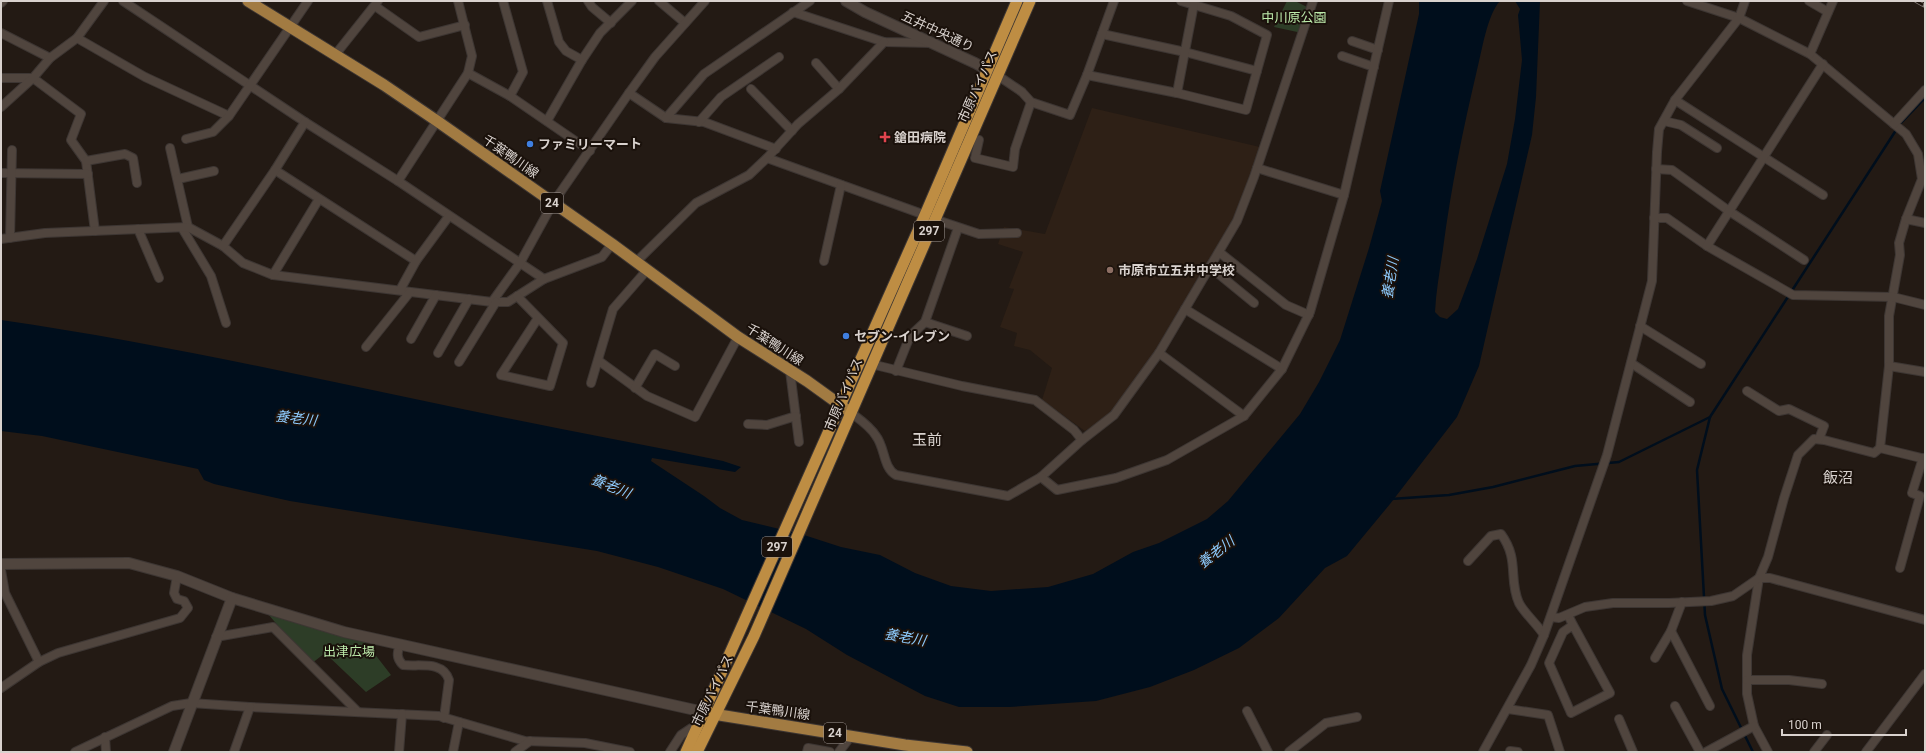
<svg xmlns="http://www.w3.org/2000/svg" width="1926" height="753" viewBox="0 0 1926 753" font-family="Roboto,'Noto Sans JP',sans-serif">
  <rect width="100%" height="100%" fill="#231a14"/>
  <!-- built -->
  <path fill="#2e2016" d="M1092,108l168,39 -27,75 -76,128 -45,63 -27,18 -43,-31 10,-32 -22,-18 -16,-4 3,-13 -17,-6 14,-38 -5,-1 14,-36 -25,-8 6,-17 41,7z"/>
  <!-- green -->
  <g fill="#2d3d27">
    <path d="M1287,1h8l16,8 -9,24 -28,-6z"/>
    <path d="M262,607l98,28 31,40 -25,17 -41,-39 -14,11z"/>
  </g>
  <!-- water -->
  <path fill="#000e1c" d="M1419,1h81c-13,14 -18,50 -23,69 -14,59 -26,118 -34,179 -3,21 -7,42 -8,63l5,5 7,2 11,-10 19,-50 30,-95 8,-45 7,-59 -4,-45 2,-6 -5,-8h25l-4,96 -4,38 -53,231 -22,51 -67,87 -43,52 -22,12 -46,50 -40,30 -45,22 -44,17 -54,14 -87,6h-50l-34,-11 -78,-41 -41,-26 -83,-40 -65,-22 -61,-16 -307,-50 -76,-17 -10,-4 -6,-11 -156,-33 -41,-5v-111c139,20 276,50 414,79 102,22 205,41 308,62l18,6 -6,5 -83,-14 -1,3 53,35 16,12 22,12 62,15 37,12 39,8 35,18 36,13 40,5 57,-4 45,-13 40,-22 26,-9 48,-24 21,-18 72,-87 19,-32 21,-42 29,-92 13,-47 -2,-10 39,-177z"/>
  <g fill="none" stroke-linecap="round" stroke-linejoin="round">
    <!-- stream -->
    <g stroke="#000e1c" stroke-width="2.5">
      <path d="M1391,499l58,-4 44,-8 82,-21 44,-4 91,-45"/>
      <path d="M1753,752l-31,-63 -17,-74 -8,-145 13,-53 190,-293 25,-26"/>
    </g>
    <defs>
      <g id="minor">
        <path d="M123,1l182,121 93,59 146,98"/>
        <path d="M503,1l20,71 -13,24"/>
        <path d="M547,1l12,41 7,9 16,9"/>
        <path d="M588,1l4,6 19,16"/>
        <path d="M659,1l26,22"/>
        <path d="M1687,1l52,17 71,36 96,80 12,20 4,25 -16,40 -7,24 1,12 -11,61v50l-9,82 -6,5 -50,-13 -10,-1 -16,16 -14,43 -16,59 -9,21 -12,77v39l7,32 14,26"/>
        <path d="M1809,1l19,11"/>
        <path d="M1,3l2,-2"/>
        <path d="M375,6l44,31 46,-12"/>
        <path d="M793,12l91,30 48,1"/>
        <path d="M1,33l49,25"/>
        <path d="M1102,34l83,18 72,19"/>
        <path d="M77,38l68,39 84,39"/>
        <path d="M1352,41l26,9"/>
        <path d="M1810,54l23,-53"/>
        <path d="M335,55l43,-54"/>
        <path d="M1342,56l32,11"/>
        <path d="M816,63l23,26"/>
        <path d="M468,73l42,23 80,55"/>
        <path d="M997,75l25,17 9,10 39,13 17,-40 27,-74"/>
        <path d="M1087,75l90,18 69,17 21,-75 -36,-19 -50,-15"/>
        <path d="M1,78h32l48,36 -10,26 15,21 9,70"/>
        <path d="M751,89l41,42"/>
        <path d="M629,93l37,25 38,4 72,27"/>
        <path d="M1177,93l17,-89"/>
        <path d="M1675,100l148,95"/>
        <path d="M1,107l32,-29 17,-20 27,-20 27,-37"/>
        <path d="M666,118l38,-44 106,-73"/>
        <path d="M547,121l35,-61 18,-27 32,-32"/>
        <path d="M1664,121l17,4 36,23"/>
        <path d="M699,122l22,-25 58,-40"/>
        <path d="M1894,124l31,-34"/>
        <path d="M186,139l27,-7 16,-16 79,-115"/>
        <path d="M979,140l-4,18 38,9 2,-18 16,-47"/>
        <path d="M170,148l18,79"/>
        <path d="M767,158l158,57"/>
        <path d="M86,161l39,-7 8,4 4,25"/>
        <path d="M1257,168l87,27"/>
        <path d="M1656,169l16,1 57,41 75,49"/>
        <path d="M275,170l141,91"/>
        <path d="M1,173l87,1"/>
        <path d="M178,179l36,-8"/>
        <path d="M398,181l70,-108 4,-17 -14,-55"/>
        <path d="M1654,218h13l40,28 86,49 100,2 32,8"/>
        <path d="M934,219l45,15 38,-1"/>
        <path d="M1906,219l19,4"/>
        <path d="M182,228l29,48 15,47"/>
        <path d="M138,229l21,49"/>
        <path d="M10,238l2,-88"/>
        <path d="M1,239l44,-6 143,-6 35,19 20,17 30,12 219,27h16l36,-23 58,-22 10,-13"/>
        <path d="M223,246l52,-76 30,-48"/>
        <path d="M1707,246l116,-182"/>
        <path d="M1219,252l67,53 23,10"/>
        <path d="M824,261l17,-76"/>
        <path d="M636,262l60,-59 53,-28 18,-17 31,-34 41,-35 45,-47"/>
        <path d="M1210,267l44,36"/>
        <path d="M273,275l46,-76"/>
        <path d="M400,290l16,-29 33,-45"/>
        <path d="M517,296l46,47 -13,43 -49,-11 37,-57"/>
        <path d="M492,302l28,-39 33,-60 76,-110 26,-36 50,-56"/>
        <path d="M1185,309l97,60"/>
        <path d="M925,322l42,14"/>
        <path d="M1640,326l61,38"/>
        <path d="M411,339l25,-44"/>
        <path d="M366,347l44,-55"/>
        <path d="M438,353l31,-54"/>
        <path d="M1159,353l85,63"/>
        <path d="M599,361l48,35 48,21 43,-80"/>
        <path d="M459,362l37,-60"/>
        <path d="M1631,363l59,39"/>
        <path d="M871,364l91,22 73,14 39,30 8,10"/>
        <path d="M1889,366l36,6"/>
        <path d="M790,371l9,71"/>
        <path d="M896,371l14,-35 15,-14 33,-94"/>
        <path d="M591,383l22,-74 34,-39"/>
        <path d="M635,388l20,-34 20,12"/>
        <path d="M1747,391l32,20 10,-2 35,17 -5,13"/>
        <path d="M850,412c9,7 20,14 26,24 9,11 7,32 20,39l112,21 33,-19 41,-37 32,-25 45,-62 78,-132 17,-44 59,-176"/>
        <path d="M748,424l19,1 29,-9"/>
        <path d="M1880,448l45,11"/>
        <path d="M1041,477l16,13 59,-12 51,-18 77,-44 38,-47 28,-57 34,-117 45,-194"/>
        <path d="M1468,561l23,-25 10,-2c19,26 7,45 18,69 6,11 18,21 25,32"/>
        <path d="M1900,568l20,-72 -8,-3 11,-35"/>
        <path d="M1,570l4,23 34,69"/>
        <path d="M1568,615l5,10 37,68 -39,20 -22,-50 14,-31 10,-7"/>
        <path d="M1551,617l8,1 26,-11 28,-4h56l42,-2 22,-5 26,-18h11l155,42"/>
        <path d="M1671,631l39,75"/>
        <path d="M216,637l57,-10 85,85"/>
        <path d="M400,644c-3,9 -4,14 3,21 15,2 40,-5 46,15l-5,38"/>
        <path d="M1655,658l16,-27 11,-29"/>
        <path d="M1747,680h42l33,4"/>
        <path d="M1,688l38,-26 19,-9 122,-35 8,-10 -4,-7 -7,-2 -3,-6 3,-17"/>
        <path d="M1675,706l25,46"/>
        <path d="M1508,709l40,6 12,37"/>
        <path d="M1247,711l21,41"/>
        <path d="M1619,719l14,33"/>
        <path d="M105,737l1,15"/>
        <path d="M1510,751l8,1"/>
        <path d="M75,752l97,-46 19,-3 59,4 189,9 86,25 60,2 45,9"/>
        <path d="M234,752l16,-45"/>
        <path d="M399,752l3,-38"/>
        <path d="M453,752l6,-30"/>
        <path d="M515,752l15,-11"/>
        <path d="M670,752l11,-17 18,-12"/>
        <path d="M807,752l1,-4 22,4"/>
        <path d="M839,752l12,-16"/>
        <path d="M1289,752l37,-29 31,-6"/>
        <path d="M1483,752l48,-87 13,-30 63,-180 45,-174 5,-129 2,-23 16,-29 64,-82 6,-17"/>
        <path d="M1706,752l48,-26"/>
        <path d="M1814,752l13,-17"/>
        <path d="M1866,752l59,-78"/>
      </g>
      <g id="tertiary">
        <path d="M846,1l19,11 110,51 18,10"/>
        <path d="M1,564l128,-1 48,13 55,22 112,34 360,80"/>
        <path d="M174,752l58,-154"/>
      </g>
      <g id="primary">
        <path d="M248,1l136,84 53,36 175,123 126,93 69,44 43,31"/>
        <path d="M707,713l198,32 62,7"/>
      </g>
      <g id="trunk">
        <path d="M686,752l239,-537 92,-214"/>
        <path d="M697,752l57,-116 276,-635"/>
      </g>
    </defs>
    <!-- minor casing -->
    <use href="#minor" stroke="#3d3633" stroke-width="10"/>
    <!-- tertiary casing -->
    <use href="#tertiary" stroke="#3d3633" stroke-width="12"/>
    <!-- primary casing -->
    <use href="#primary" stroke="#3d3633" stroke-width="13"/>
    <!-- trunk casing -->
    <use href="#trunk" stroke="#3d3633" stroke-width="13"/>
    <!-- minor -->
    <use href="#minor" stroke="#50453e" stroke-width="8"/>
    <!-- tertiary -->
    <use href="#tertiary" stroke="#50453e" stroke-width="10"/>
    <!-- primary -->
    <use href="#primary" stroke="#a27b42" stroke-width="11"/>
    <!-- trunk -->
    <use href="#trunk" stroke="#be8d43" stroke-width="11"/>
    <defs>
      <path id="rail" d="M1916,1l9,5"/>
    </defs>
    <!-- rail casing -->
    <use href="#rail" stroke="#837b76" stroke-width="4"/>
    <!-- rail -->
    <use href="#rail" stroke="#1a110b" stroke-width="2.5" stroke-dasharray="8" stroke-linecap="butt"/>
  </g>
  <!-- markers -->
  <path fill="#e0444e" stroke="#1a110b" stroke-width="1.5" d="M883 131h4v4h4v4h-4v4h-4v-4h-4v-4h4z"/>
  <g fill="#3f7fe0" stroke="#1a110b" stroke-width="1.5">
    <circle cx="530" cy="144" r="4"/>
    <circle cx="846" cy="336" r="4"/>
  </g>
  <circle fill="#8d6e63" stroke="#1a110b" stroke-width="1.5" cx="1110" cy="270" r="4"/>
  <g text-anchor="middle" stroke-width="4" stroke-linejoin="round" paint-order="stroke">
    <!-- shield labels -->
    <g fill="#1a110b" stroke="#a09894" stroke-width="1">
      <rect x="541" y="193" width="22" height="20" rx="3"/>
      <rect x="914" y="221" width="30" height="20" rx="3"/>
      <rect x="762" y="537" width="30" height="20" rx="3"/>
      <rect x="824" y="723" width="22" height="20" rx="3"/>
    </g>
    <g font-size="12" font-weight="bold" fill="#d9d2ce">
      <text x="552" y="207">24</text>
      <text x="929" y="235">297</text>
      <text x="777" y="551">297</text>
      <text x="835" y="737">24</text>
    </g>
    <!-- park labels -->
    <g font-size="13" fill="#bce9aa" stroke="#1a110b">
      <text x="1294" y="22">中川原公園</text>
      <text x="349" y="656">出津広場</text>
    </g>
    <!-- street labels -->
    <g font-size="13" fill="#d9d2ce" stroke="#1a110b">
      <text transform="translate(938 31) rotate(25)" y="5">五井中央通り</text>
      <text transform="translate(977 86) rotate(-66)" y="5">市原バイパス</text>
      <text transform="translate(511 156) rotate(35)" y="5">千葉鴨川線</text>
      <text transform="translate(775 344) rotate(33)" y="5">千葉鴨川線</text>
      <text transform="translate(843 394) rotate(-67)" y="5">市原バイパス</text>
      <text transform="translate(712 690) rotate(-64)" y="5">市原バイパス</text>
      <text transform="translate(778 710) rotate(8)" y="5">千葉鴨川線</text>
    </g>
    <!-- poi labels -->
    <g font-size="13" font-weight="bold" fill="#d9d2ce" stroke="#1a110b" text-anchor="start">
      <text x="894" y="142">鎗田病院</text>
      <text x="538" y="149">ファミリーマート</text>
      <text x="1118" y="275">市原市立五井中学校</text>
      <text x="854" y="341">セブン-イレブン</text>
    </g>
    <!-- water labels -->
    <g font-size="14" font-style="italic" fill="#8dcafc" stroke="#1a110b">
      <text transform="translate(1390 278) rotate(-81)" y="5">養老川</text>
      <text transform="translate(296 418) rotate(7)" y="5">養老川</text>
      <text transform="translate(611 486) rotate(22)" y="5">養老川</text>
      <text transform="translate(1216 552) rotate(-38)" y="5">養老川</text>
      <text transform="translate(905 637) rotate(10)" y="5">養老川</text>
    </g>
    <!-- quarter labels -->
    <g font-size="15" fill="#d9d2ce" stroke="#1a110b">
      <text x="927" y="445">玉前</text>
      <text x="1838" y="483">飯沼</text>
    </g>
  </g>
  <!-- border -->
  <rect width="1926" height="753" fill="none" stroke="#d9d2ce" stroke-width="4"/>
  <!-- scale -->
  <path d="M1782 729v6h124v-6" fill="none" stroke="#d9d2ce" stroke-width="2"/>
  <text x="1788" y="729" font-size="12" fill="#d9d2ce" stroke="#1a110b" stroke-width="3" paint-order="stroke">100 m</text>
</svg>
